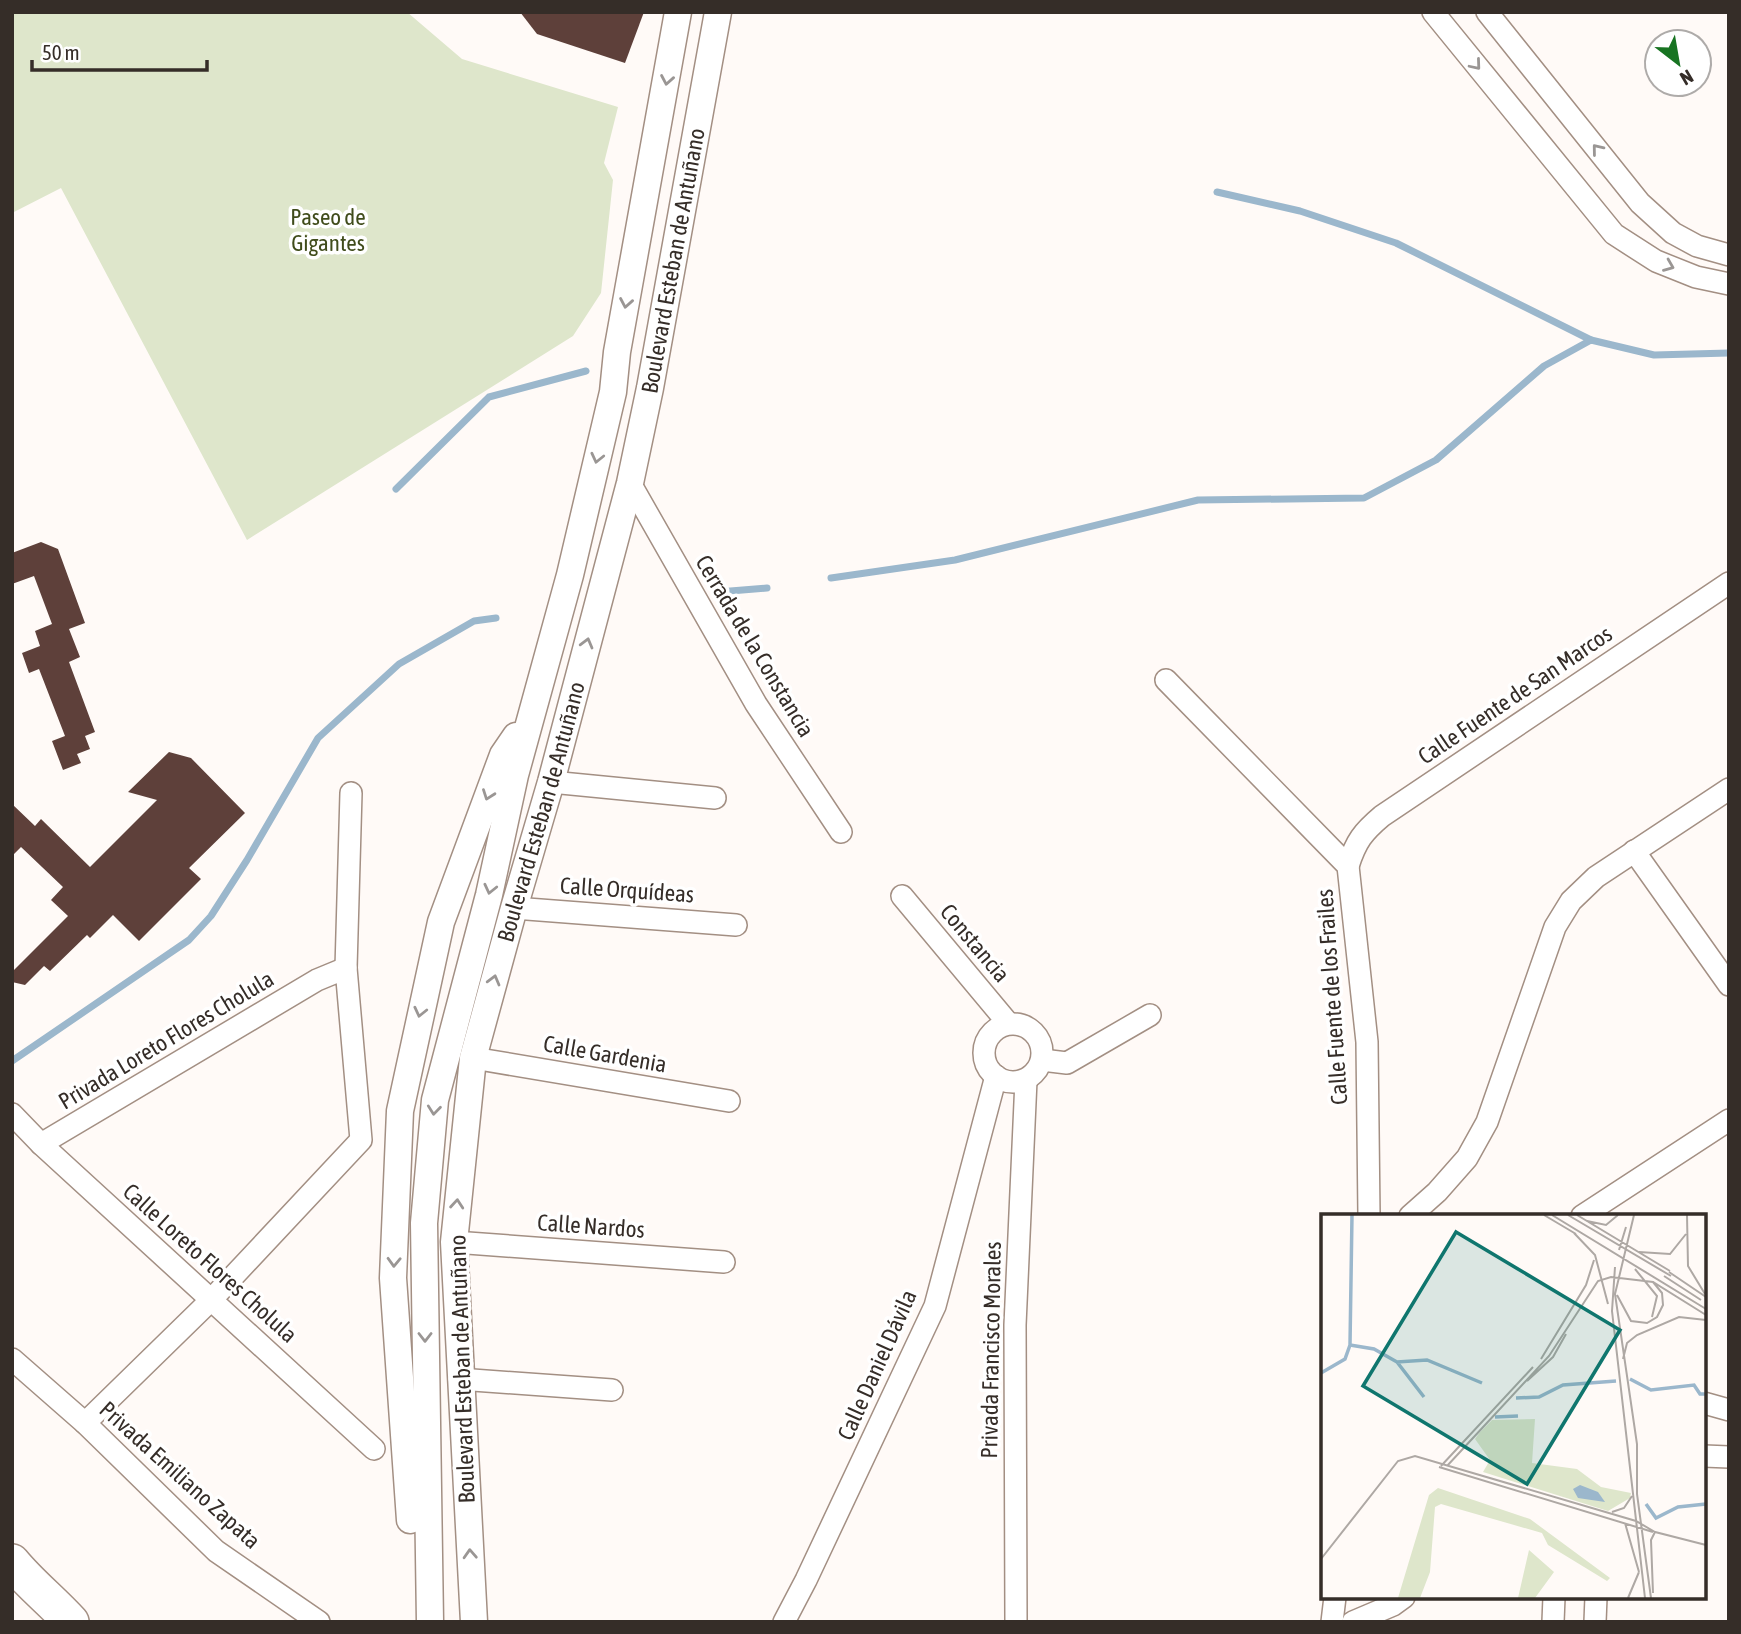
<svg xmlns="http://www.w3.org/2000/svg" width="1741" height="1634" viewBox="0 0 1741 1634" font-family="'Asap Condensed',sans-serif">
  <rect width="100%" height="100%" fill="#fffaf7"/>
  <!-- green -->
  <path fill="#dee6cb" d="M12,12h395l55,47 156,48 -14,56 9,17 -12,113 -28,43 -326,204 -186,-352 -49,25z"/>
  <g fill="none" stroke-linecap="round" stroke-linejoin="round">
    <!-- stream -->
    <g stroke="#9bb7cc" stroke-width="7">
      <path d="M1217,192l83,19 96,32 195,97"/>
      <path d="M396,489l93,-92 97,-26"/>
      <path d="M831,578l124,-18 243,-60 166,-2 72,-38 108,-94 47,-26 63,15 75,-2"/>
      <path d="M718,592l49,-4"/>
      <path d="M12,1061l177,-121 22,-24 36,-56 71,-122 81,-74 75,-43 22,-3"/>
    </g>
  </g>
  <!-- building -->
  <g fill="#5e403a">
    <path d="M520,12h124l-19,51 -88,-29z"/>
    <path d="M41,542l17,7 27,74 -16,6 11,28 -11,5 26,70 -10,4 5,13 -13,5 4,9 -18,7 -11,-29 13,-5 -26,-67 -10,4 -7,-20 18,-7 -5,-15 17,-7 -18,-48 -22,8v-31z"/>
    <path d="M169,752l22,6 54,55 -56,55 12,11 -62,62 -26,-26 -23,23 -3,-3 -37,36 -6,-5 -19,19 -13,-3v-10l56,-56 -17,-16 12,-13 -42,-40 -9,9v-52l23,22 6,-7 49,48 67,-67 -29,-8z"/>
  </g>
  <g fill="none" stroke-linecap="round" stroke-linejoin="round">
    <defs>
      <g id="minor">
        <path d="M1433,12l181,222 42,27 40,16 33,7"/>
        <path d="M1487,12l153,191 33,30 24,13 32,9"/>
        <path d="M630,483l126,221 85,128"/>
        <path d="M1166,680l182,186 19,176 2,174"/>
        <path d="M551,782l164,16"/>
        <path d="M1634,851l95,134"/>
        <path d="M1348,866c8,-25 15,-34 34,-50l347,-233"/>
        <path d="M902,896l106,127"/>
        <path d="M514,908l222,17"/>
        <path d="M346,968l5,-175"/>
        <circle cx="1013" cy="1053" r="29"/>
        <path d="M473,1058l256,43"/>
        <path d="M1042,1060l25,3 83,-48"/>
        <path d="M12,1114l29,30 333,305"/>
        <path d="M41,1144l276,-164 29,-12 15,172 -150,160 -126,123"/>
        <path d="M1410,1216l27,-24 30,-34 20,-36 68,-195 16,-26 25,-24 133,-88"/>
        <path d="M1582,1216l147,-96"/>
        <path d="M454,1242l270,20"/>
        <path d="M12,1359l73,64 131,128 103,71"/>
        <path d="M459,1379l153,11"/>
        <path d="M1704,1403l25,7"/>
        <path d="M1704,1456l25,1"/>
        <path d="M784,1622l22,-42 129,-274 61,-230"/>
        <path d="M1016,1622l-1,-297 11,-245"/>
        <path d="M1332,1622l3,-25"/>
        <path d="M1353,1622l40,-17 11,-8"/>
        <path d="M1553,1622l1,-25"/>
        <path d="M1595,1622l1,-25"/>
      </g>
      <g id="tertiary">
        <path d="M410,1520l-17,-242 7,-167 41,-189 62,-167 13,-19"/>
        <path d="M430,1622l-6,-399 11,-123 54,-205 26,-120 55,-200 43,-183 4,-40 61,-340"/>
        <path id="s1" d="M474,1622l-20,-380 19,-184 41,-150 37,-126 79,-299 20,-95 68,-376"/>
      </g>
      <path id="primary" d="M12,1562c18,22 40,39 59,60"/>
    </defs>
    <!-- minor casing -->
    <use href="#minor" stroke="#a38f83" stroke-width="24"/>
    <!-- tertiary casing -->
    <use href="#tertiary" stroke="#a38f83" stroke-width="29"/>
    <!-- primary casing -->
    <use href="#primary" stroke="#a38f83" stroke-width="38"/>
    <!-- minor -->
    <use href="#minor" stroke="#fff" stroke-width="21"/>
    <!-- tertiary -->
    <use href="#tertiary" stroke="#fff" stroke-width="26"/>
    <!-- primary -->
    <use href="#primary" stroke="#fff" stroke-width="35"/>
  </g>
  <!-- one-way arrows -->
  <defs><path id="oneway-chevron" d="M-2-3.5L2.5 0L-2 3.5" fill="none" stroke-width="1.6" stroke-linecap="round" stroke-linejoin="round" transform="scale(1.75)"/></defs>
  <g stroke="#9a9694">
    <use href="#oneway-chevron" transform="translate(1476 65) rotate(50)"/>
    <use href="#oneway-chevron" transform="translate(667 80) rotate(100)"/>
    <use href="#oneway-chevron" transform="translate(1597 149) rotate(-129)"/>
    <use href="#oneway-chevron" transform="translate(1669 266) rotate(22)"/>
    <use href="#oneway-chevron" transform="translate(626 303) rotate(100)"/>
    <use href="#oneway-chevron" transform="translate(597 458) rotate(103)"/>
    <use href="#oneway-chevron" transform="translate(587 643) rotate(-75)"/>
    <use href="#oneway-chevron" transform="translate(488 795) rotate(110)"/>
    <use href="#oneway-chevron" transform="translate(490 889) rotate(103)"/>
    <use href="#oneway-chevron" transform="translate(494 980) rotate(-75)"/>
    <use href="#oneway-chevron" transform="translate(420 1012) rotate(103)"/>
    <use href="#oneway-chevron" transform="translate(434 1110) rotate(96)"/>
    <use href="#oneway-chevron" transform="translate(457 1204) rotate(-85)"/>
    <use href="#oneway-chevron" transform="translate(394 1262) rotate(92)"/>
    <use href="#oneway-chevron" transform="translate(425 1337) rotate(90)"/>
    <use href="#oneway-chevron" transform="translate(470 1554) rotate(-93)"/>
  </g>
  <g text-anchor="middle" stroke-width="7" stroke-linejoin="round" paint-order="stroke">
    <!-- park labels -->
    <g font-size="23" fill="#404c1b" stroke="#fff">
      <text x="328" y="225">Paseo de<tspan x="328" dy="26">Gigantes</tspan></text>
    </g>
    <!-- street labels -->
    <g font-size="23" fill="#352d28" stroke="#fff">
      <text dy="8" stroke="none"><textPath href="#s1" startOffset="1388">Boulevard Esteban de Antuñano</textPath></text>
      <text transform="translate(755 646) rotate(59)" y="8">Cerrada de la Constancia</text>
      <text transform="translate(1515 695) rotate(-34)" y="8">Calle Fuente de San Marcos</text>
      <text dy="8" stroke="none"><textPath href="#s1" startOffset="821">Boulevard Esteban de Antuñano</textPath></text>
      <text transform="translate(627 890) rotate(4)" y="8">Calle Orquídeas</text>
      <text transform="translate(975 943) rotate(50)" y="8">Constancia</text>
      <text transform="translate(1332 997) rotate(-94)" y="8">Calle Fuente de los Frailes</text>
      <text transform="translate(166 1040) rotate(-31)" y="8">Privada Loreto Flores Cholula</text>
      <text transform="translate(605 1054) rotate(10)" y="8">Calle Gardenia</text>
      <text transform="translate(591 1226) rotate(4)" y="8">Calle Nardos</text>
      <text transform="translate(210 1263) rotate(42)" y="8">Calle Loreto Flores Cholula</text>
      <text transform="translate(991 1350) rotate(-89)" y="8">Privada Francisco Morales</text>
      <text transform="translate(877 1365) rotate(-66)" y="8">Calle Daniel Dávila</text>
      <text transform="translate(462 1369) rotate(-92)" y="8">Boulevard Esteban de Antuñano</text>
      <text transform="translate(180 1475) rotate(42)" y="8">Privada Emiliano Zapata</text>
    </g>
  </g>
  <!-- overview -->
  <g transform="translate(1321 1214)">
    <rect width="385" height="385" fill="#fffaf7"/>
    <path d="M214,205l-3,44 45,6 24,18 30,6 -1,5 -22,13 -125,-39 7,-12 -15,-21 5,-7 12,-12zM117,274l92,31 80,59 -3,3 -59,-36 -6,-12 -101,-29 -6,3 -5,65 -10,26h-22l31,-103zM208,336l25,22 -19,26h-17z" fill="#dee6cb"/>
    <path d="M259,271l18,7 7,10 -27,-4 -5,-9z" fill="#9bb7cc"/>
    <path fill="none" stroke="#9bb7cc" stroke-width="3.5" d="M29,131l24,4 23,13 30,-2 55,23M76,148l27,35M0,159l24,-14 5,-14 2,-130M309,165l21,11 43,-5 6,9h6M195,184l23,-1 24,-12 53,-4M174,203l23,-1M325,290l10,14 22,-11 28,-3"/>
    <path fill="none" stroke="#aea8a4" stroke-width="2" d="M223,1l32,19M231,1l154,94M247,1l103,61M256,1l93,56M313,1l-19,79 22,150v50l14,104M366,1l1,51 17,28M266,7l19,4 12,-10M253,19l21,22 13,49M298,36l7,-23M318,38l31,2 16,-20M294,53l-3,44 33,287M314,55l22,27 -5,21M348,58l37,25M343,62l37,24M296,81l14,26 16,2 10,-6 6,-12 -1,-12 -9,-11M220,145l45,-74 8,-25M302,145l4,-16 10,-8 42,-18 27,3M206,167l26,-24 13,-23M120,252l92,-99M126,252l102,-110 49,-75 13,-4 42,5 53,33M118,253l214,65M291,298l12,-4 8,-12M304,309l14,49M0,345l77,-98 17,-5 221,65 19,11M332,379l-2,-53 4,-8 51,13M307,384l11,-26"/>
    <path fill="#0f766e" fill-opacity="0.15" stroke="#0f766e" stroke-width="3.5" d="M135,18l164,98 -93,154 -164,-98z"/>
    <rect width="385" height="385" fill="none" stroke="#352d28" stroke-width="3.5"/>
  </g>
  <!-- border -->
  <rect width="1741" height="1634" fill="none" stroke="#352d28" stroke-width="28"/>
  <!-- north arrow -->
  <g transform="translate(1678 63) rotate(149)"><circle r="33" fill="#ffffff" stroke="#aeaba9" stroke-width="2"/>
  <path d="M0-5L12 26L0 18L-12 26Z" fill="#187422"/>
  <text y="-10" font-size="19" font-weight="bold" text-anchor="middle" fill="#352d28">N</text>
  </g>
  <!-- scale -->
  <path d="M32 60v10h175v-10" fill="none" stroke="#352d28" stroke-width="3.5"/>
  <text x="42" y="60" font-size="21" fill="#352d28" stroke="#ffffff" stroke-width="5" paint-order="stroke">50 m</text>
</svg>
